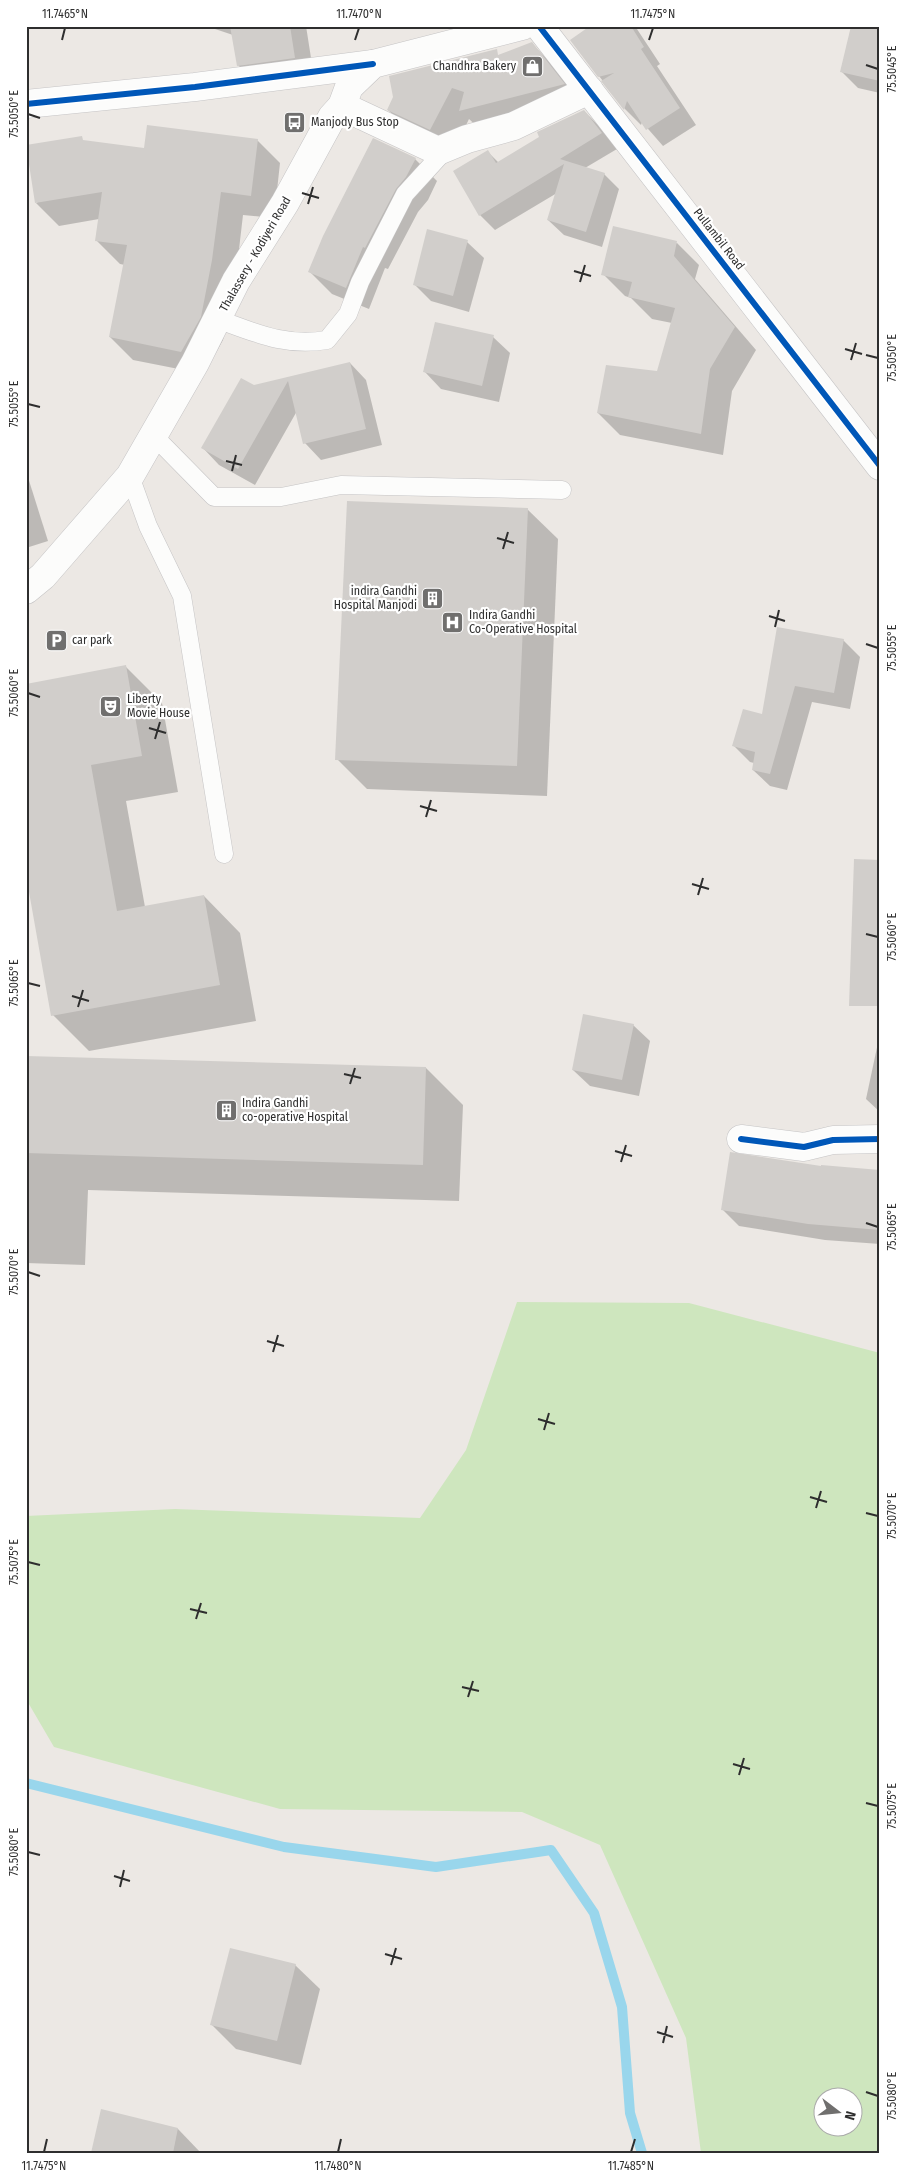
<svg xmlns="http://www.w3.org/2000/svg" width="906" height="2179" viewBox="0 0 906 2179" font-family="'Fira Sans Condensed',sans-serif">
  <rect width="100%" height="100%" fill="#ece8e4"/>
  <!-- green -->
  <path fill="#cee6be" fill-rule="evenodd" d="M517,1302l172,1 191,50v800h-179l-15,-115 -86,-193 -78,-33 -242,-3 -226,-62 -28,-48v-183l149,-7 245,9 46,-68zM824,2096h30v30h-30z"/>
  <!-- shadow -->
  <g fill="#0003">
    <path d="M206,26h100l8,51 -57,8 -19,-20 -5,-30z"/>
    <path d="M593,26h42l25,38 -3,2 39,59 -33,21 -21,-24 -1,3 -16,-16 -26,-33z"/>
    <path d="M880,26v67l-22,-5 -17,-17z"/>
    <path d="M532,44l22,22 32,41 -103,25 -14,-13 -16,33 -42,-20 -23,-22z"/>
    <path d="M584,111l15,15 18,23 -32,19 19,6 15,15 -17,58 -38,-12 -16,-15 9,-27 -62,37 -15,-15 8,-63 11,11z"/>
    <path d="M257,140l23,23 -6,55 -31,-3 -8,69 -12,56 -19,34 -71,-14 -23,-23 15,-72 -5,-1 -23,-23 2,-22 -40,7 -23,-23 109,-53z"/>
    <path d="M415,159l22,22 -9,19 -10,12 -30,57 -3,-1 -16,41 -37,-15 -22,-22z"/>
    <path d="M467,242l17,16 -15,54 -38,-11 -17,-17z"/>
    <path d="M677,243l22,22 -4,14 61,71 -24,41 -9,64 -103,-20 -22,-22 60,-40 14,-50 -20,-4 -21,-21 -6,-2 -22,-22z"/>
    <path d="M493,337l17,16 -11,49 -58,-13 -16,-17z"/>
    <path d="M350,363l16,17 16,65 -61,15 -16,-17 -8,-32 -42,74 -36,-20 -16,-17 51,-62z"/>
    <path d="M26,471l22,70 -22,7z"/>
    <path d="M527,509l31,30 -11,257 -180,-7 -30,-30z"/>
    <path d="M843,640l17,17 -10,52 -38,-7 -25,88 -17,-4 -17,-16 1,-7 -4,-1 -16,-16 29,-31z"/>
    <path d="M126,667l36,36 16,89 -52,9 19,106 59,-11 36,37 16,88 -167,30 -36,-36 -27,-147z"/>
    <path d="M633,1025l17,16 -11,55 -49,-10 -17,-16z"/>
    <path d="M879,1038h1v74l-14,-13z"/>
    <path d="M26,1057l400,11 37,37 -4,96 -371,-11 -3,75 -59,-2z"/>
    <path d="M822,1168l58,3v73l-55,-4 -86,-14 -17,-17z"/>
    <path d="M295,1965l25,24 -19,76 -65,-16 -24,-24z"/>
    <path d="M102,2111l76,18 23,24h-109z"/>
  </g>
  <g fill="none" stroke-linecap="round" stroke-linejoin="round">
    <!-- stream -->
    <path stroke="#99d6ec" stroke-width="10" d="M26,1783l258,64 152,20 115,-17 43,63 28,94 8,106 12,40"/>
  </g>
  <!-- building -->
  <g fill="#d1cecb">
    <path d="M230,26h60l5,32 -58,8z"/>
    <path d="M590,26h41l13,21 -3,2 39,59 -34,22 -19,-29 -3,9 -23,-29 13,-8 -16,4 -28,-37z"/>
    <path d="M851,26h29v55l-40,-9z"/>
    <path d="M532,42l33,42 -106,27 5,-19 -12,-4 -22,42 -43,-20 6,-13 -4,-21 108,-27 1,6z"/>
    <path d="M584,110l18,23 -42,26 45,14 -19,59 -39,-12 17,-56 -85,52 -26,-45 35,-21 8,13 43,-26 -2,-5z"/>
    <path d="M147,125l111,14 -7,57 -30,-4 -9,68 -11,57 -20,35 -72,-15 18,-92 -32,-4 7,-49 -67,11 -9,-58 56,-9 1,4 61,8z"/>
    <path d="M373,138l43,20 -10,19 -10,12 -31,59 -2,-1 -17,41 -38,-16 15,-36z"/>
    <path d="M613,226l64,15 -3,15 61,71 -25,42 -9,65 -104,-21 9,-48 51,6 18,-63 -47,-11 4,-15 -31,-7z"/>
    <path d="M427,229l41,11 -15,56 -40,-11z"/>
    <path d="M435,322l59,13 -12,51 -59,-14z"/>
    <path d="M350,362l16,67 -63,15 -15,-63 -50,88 -37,-21 40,-70 13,7z"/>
    <path d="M347,501l181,7 -11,258 -182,-6z"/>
    <path d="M777,627l67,12 -10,54 -39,-7 -25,88 -18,-4 3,-18 -23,-6 11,-37 19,5z"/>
    <path d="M126,665l16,91 -51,9 26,146 87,-16 16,90 -169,31 -25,-141v-191z"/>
    <path d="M854,859l26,1v146h-31z"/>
    <path d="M583,1014l51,10 -12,56 -50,-10z"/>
    <path d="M26,1056l400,11 -3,98 -397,-12z"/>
    <path d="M730,1152l91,14v-1l59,5v60l-72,-6 -87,-14z"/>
    <path d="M230,1948l66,16 -19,77 -67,-16z"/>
    <path d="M101,2109l77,19 -5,25h-82z"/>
  </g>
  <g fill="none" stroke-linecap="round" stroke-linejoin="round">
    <defs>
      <g id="service">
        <path d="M217,319c39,14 68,28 110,21l21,-26 12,-32 45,-88 43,-47"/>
        <path d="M153,435l61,62h67l60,-12 221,5"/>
        <path d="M130,476l18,50 34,70 42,258"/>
      </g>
      <g id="minor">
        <path d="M539,26l341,440"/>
        <path d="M342,106l96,45 29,-12 47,-13 75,-36"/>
        <path d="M741,1139l63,8 29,-7 47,-1"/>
      </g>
      <path id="tertiary" d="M26,104l169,-17 178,-23"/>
      <path id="secondary" d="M26,590l17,-14 87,-100 65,-113 41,-82 49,-78 47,-86 10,-11 7,-19 24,-23 149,-38"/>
    </defs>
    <!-- service casing -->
    <use href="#service" stroke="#c5c4c5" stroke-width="19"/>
    <!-- minor casing -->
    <use href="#minor" stroke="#c5c4c5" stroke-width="29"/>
    <!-- tertiary casing -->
    <use href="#tertiary" stroke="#c5c4c5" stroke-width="29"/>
    <!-- secondary casing -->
    <use href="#secondary" stroke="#c5c4c5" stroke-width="29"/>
    <!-- service -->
    <use href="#service" stroke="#fcfcfb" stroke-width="18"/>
    <!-- minor -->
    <use href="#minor" stroke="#fcfcfb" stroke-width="28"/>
    <!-- tertiary -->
    <use href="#tertiary" stroke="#fcfcfb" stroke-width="28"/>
    <!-- secondary -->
    <use href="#secondary" stroke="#fcfcfb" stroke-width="28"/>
    <defs>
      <g id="cycleway">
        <path d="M539,26l341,440"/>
        <path d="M26,104l169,-17 178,-23"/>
        <path d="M741,1139l63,8 29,-7 47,-1"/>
      </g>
    </defs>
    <!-- cycleway casing -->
    <use href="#cycleway" stroke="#fff" stroke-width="9"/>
    <!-- cycleway -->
    <use href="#cycleway" stroke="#0057b8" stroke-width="6"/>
  </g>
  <!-- ticks -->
  <path fill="none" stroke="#2e2e2e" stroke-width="2" d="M62,40l3,-12M355,40l4,-12M649,40l4,-12M866,65l12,4M28,114l12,4M302,193l17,5M308,204l5,-17M574,271l17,5M580,282l5,-17M845,349l17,5M866,355l12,3M851,360l5,-17M28,404l12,3M226,461l16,4M232,471l4,-16M497,538l17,5M503,549l5,-17M769,616l16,5M775,627l4,-17M866,644l12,4M28,693l12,4M149,728l17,5M155,739l5,-17M420,806l17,5M426,817l5,-17M692,884l17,5M698,895l5,-17M866,934l12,3M28,983l12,3M72,996l17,5M78,1007l5,-17M344,1074l17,4M350,1084l5,-16M615,1151l17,5M621,1162l5,-17M866,1223l12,4M28,1272l12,4M267,1341l17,5M273,1352l5,-17M538,1419l17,5M544,1430l5,-17M810,1497l17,5M816,1508l5,-17M866,1513l12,3M28,1562l12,3M190,1609l17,4M196,1619l5,-16M462,1687l17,4M468,1697l5,-16M733,1764l17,5M739,1775l5,-17M866,1803l12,3M28,1852l12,3M114,1876l16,5M120,1887l4,-17M385,1954l17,5M391,1965l5,-17M657,2032l16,5M663,2043l4,-17M866,2092l12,4M44,2152l3,-13M338,2152l3,-13M631,2152l4,-13"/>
  <!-- icons -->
  <defs>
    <symbol id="shop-square" viewBox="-11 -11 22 22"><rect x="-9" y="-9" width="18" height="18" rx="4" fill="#706f6e" stroke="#fff"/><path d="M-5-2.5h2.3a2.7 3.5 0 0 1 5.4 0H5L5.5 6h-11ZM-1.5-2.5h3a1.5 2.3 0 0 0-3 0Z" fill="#fff"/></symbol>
    <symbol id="bus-square" viewBox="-11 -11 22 22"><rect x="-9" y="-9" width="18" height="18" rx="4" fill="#706f6e" stroke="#fff"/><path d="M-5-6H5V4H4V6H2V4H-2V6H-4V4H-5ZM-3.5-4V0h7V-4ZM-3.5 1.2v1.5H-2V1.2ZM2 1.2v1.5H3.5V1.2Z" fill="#fff"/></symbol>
    <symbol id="building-square" viewBox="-11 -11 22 22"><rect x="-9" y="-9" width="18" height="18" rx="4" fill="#706f6e" stroke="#fff"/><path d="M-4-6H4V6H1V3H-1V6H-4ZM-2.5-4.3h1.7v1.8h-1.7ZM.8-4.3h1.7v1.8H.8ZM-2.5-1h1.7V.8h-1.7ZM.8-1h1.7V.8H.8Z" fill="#fff"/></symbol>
    <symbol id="hospital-square" viewBox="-11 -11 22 22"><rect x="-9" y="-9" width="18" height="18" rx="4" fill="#706f6e" stroke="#fff"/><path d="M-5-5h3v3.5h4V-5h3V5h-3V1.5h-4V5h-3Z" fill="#fff"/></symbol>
    <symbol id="parking-square" viewBox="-11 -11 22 22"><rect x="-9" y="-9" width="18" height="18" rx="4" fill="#706f6e" stroke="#fff"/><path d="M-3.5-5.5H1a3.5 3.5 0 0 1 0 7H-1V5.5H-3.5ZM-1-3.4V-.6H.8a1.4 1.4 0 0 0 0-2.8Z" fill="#fff"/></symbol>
    <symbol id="theatre-square" viewBox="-11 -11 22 22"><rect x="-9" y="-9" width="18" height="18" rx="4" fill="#706f6e" stroke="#fff"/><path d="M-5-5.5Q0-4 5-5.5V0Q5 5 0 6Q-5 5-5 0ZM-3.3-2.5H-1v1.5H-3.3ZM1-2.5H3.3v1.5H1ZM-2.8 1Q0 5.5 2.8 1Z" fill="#fff"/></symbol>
  </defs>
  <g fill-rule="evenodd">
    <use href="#shop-square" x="520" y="54" width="25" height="25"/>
    <use href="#bus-square" x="282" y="110" width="25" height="25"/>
    <use href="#building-square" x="420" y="586" width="25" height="25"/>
    <use href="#hospital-square" x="440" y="610" width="25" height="25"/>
    <use href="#parking-square" x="44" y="628" width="25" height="25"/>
    <use href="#theatre-square" x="98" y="694" width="25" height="25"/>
    <use href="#building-square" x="214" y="1098" width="25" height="25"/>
  </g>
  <g text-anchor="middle" stroke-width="4.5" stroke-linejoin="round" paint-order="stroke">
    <!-- poi labels -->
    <g font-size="12" fill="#2e2e2e" stroke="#fff" text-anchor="start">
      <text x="516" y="70" text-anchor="end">Chandhra Bakery</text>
      <text x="311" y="126">Manjody Bus Stop</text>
      <text x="417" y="595" text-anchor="end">indira Gandhi<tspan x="417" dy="14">Hospital Manjodi</tspan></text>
      <text x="469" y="619">Indira Gandhi<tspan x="469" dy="14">Co-Operative Hospital</tspan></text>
      <text x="72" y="644">car park</text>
      <text x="127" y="703">Liberty<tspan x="127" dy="14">Movie House</tspan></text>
      <text x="242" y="1107">Indira Gandhi<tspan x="242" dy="14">co-operative Hospital</tspan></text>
    </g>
    <!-- street labels -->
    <g font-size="12" fill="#2e2e2e" stroke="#fff">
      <text transform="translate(719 239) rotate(52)" y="4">Pullambil Road</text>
      <text transform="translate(255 254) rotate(-60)" y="4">Thalassery - Kodiyeri Road</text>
    </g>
  </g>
  <!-- border -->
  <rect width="906" height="2179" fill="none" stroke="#ffffff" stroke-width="55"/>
  <!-- north arrow -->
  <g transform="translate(838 2112) rotate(106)"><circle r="24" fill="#ffffff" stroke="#ababab"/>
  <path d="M0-4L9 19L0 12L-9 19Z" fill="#706f6e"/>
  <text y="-8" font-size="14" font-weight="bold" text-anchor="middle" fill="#2e2e2e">N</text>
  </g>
  <rect x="28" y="28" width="850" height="2124" fill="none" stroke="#2e2e2e" stroke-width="2"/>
  <g font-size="12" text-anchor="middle" fill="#2e2e2e">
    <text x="65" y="18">11.7465°N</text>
    <text x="359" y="18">11.7470°N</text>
    <text x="653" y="18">11.7475°N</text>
    <text transform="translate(892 69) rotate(-90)" y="4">75.5045°E</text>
    <text transform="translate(14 114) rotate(-90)" y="4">75.5050°E</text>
    <text transform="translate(892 358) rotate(-90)" y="4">75.5050°E</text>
    <text transform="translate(14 404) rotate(-90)" y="4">75.5055°E</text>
    <text transform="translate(892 648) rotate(-90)" y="4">75.5055°E</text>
    <text transform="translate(14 693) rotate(-90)" y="4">75.5060°E</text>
    <text transform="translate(892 937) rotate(-90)" y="4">75.5060°E</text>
    <text transform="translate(14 983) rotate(-90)" y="4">75.5065°E</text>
    <text transform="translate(892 1227) rotate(-90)" y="4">75.5065°E</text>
    <text transform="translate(14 1272) rotate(-90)" y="4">75.5070°E</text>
    <text transform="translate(892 1516) rotate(-90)" y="4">75.5070°E</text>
    <text transform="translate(14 1562) rotate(-90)" y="4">75.5075°E</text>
    <text transform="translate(892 1806) rotate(-90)" y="4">75.5075°E</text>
    <text transform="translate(14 1852) rotate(-90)" y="4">75.5080°E</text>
    <text transform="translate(892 2096) rotate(-90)" y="4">75.5080°E</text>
    <text x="44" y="2170">11.7475°N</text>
    <text x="338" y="2170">11.7480°N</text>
    <text x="631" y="2170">11.7485°N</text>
  </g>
</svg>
